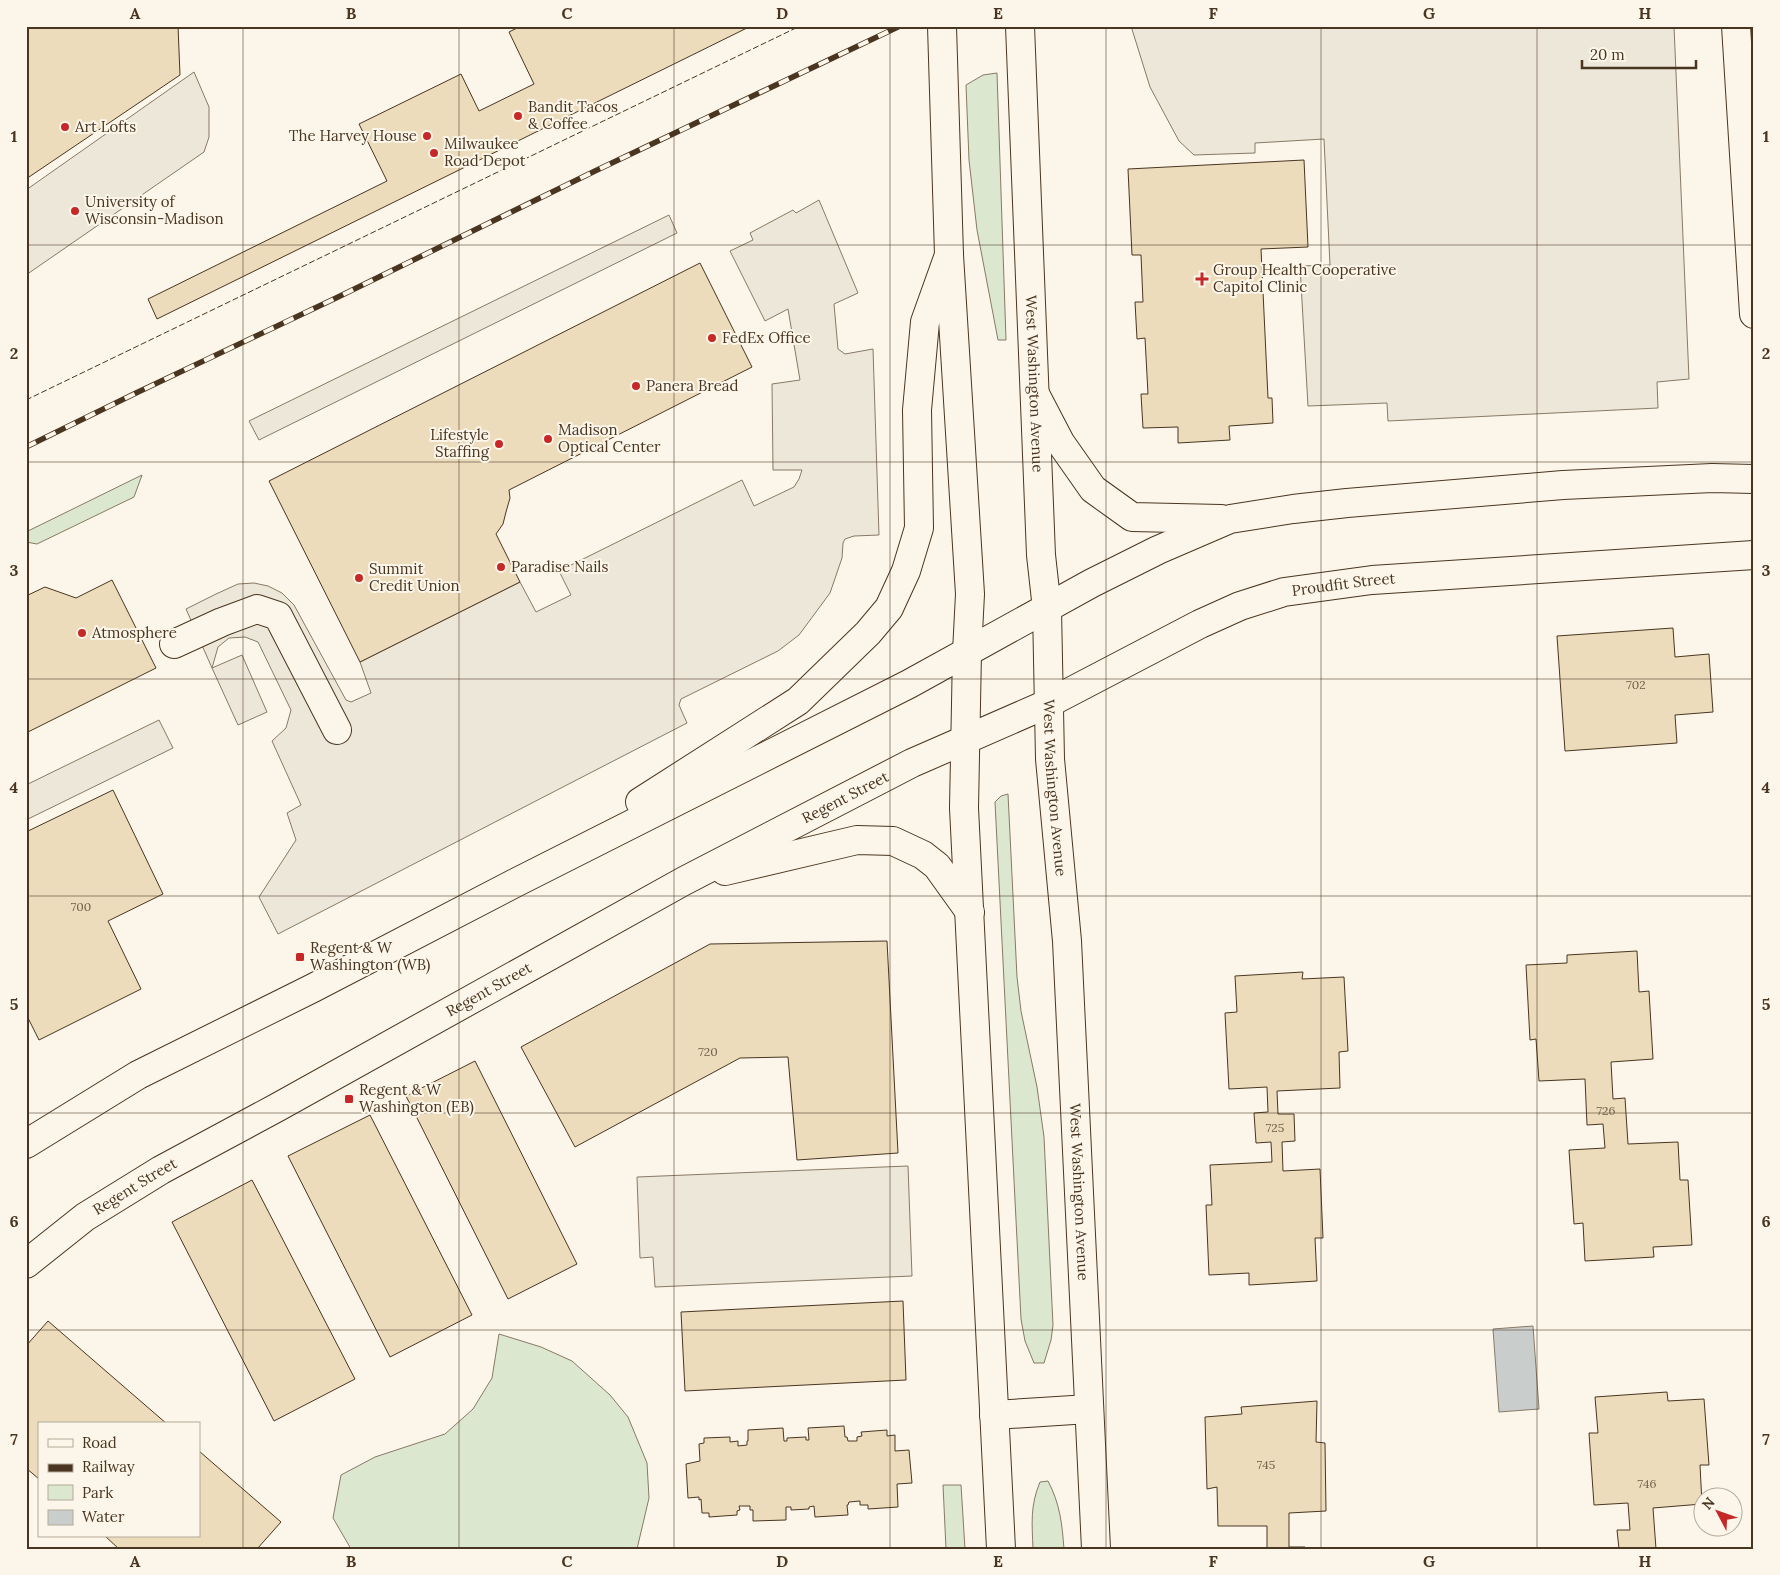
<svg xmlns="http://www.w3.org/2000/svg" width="1780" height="1575" viewBox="0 0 1780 1575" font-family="Lora,serif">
  <rect width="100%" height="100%" fill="#fbf6e9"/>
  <!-- green -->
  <g fill="#dce7d0" stroke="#887966">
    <path d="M997,73l9,267h-8l-21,-110 -8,-70 -3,-75 17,-10z"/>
    <path d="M142,475l-8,22 -97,47 -11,-2v-10z"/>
    <path d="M1008,794l9,183 4,34 16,76 7,50 9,188 -2,15 -7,23h-10l-9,-22 -4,-22 -26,-517 6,-6z"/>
    <path d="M499,1334l42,13 31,14 38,34 18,22 19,46 2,35 -12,51h-286l-18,-31 8,-43 34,-18 70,-23 28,-25 19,-31z"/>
    <path d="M1048,1481c12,23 14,42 16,68h-31c-1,-26 -3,-43 7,-67z"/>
    <path d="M943,1485h18l4,64h-19z"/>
  </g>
  <!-- parking -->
  <g fill="#ede7d9" stroke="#887966">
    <path d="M1131,26h543l15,353 -32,3 1,26 -270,13 -1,-18 -79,3 -8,-140 30,-1 -6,-126 -69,4v10l-61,2 -15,-14 -29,-54z"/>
    <path d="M194,72l15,35v30l-5,15 -178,123v-85z"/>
    <path d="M819,200l39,93 -24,11 4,45 7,5 28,-5 6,186 -25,1 -9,3 -2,4 -1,15 -12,35 -31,42 -21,16 -97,48 -2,6 8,18 -409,211 -19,-37 37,-57 -9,-27 14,-8 -29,-64 14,-13 5,-18 -33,-68 -13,-5 -16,1 -11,9 -6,21 30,-13 25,57 -29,13 -26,-57 -26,-59 30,-15 22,-10 16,-1 14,3 14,7 12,12 52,95 5,2 20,-9 -11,-31 160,-80 16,30 35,-17 -12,-24 183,-91 12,26 40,-19 5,-8 3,-9h-29l-1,-86 28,-4 -12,-71 -23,12 -35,-70 23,-11 -3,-7 43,-23 3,3z"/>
    <path d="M669,215l8,18 -418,207 -10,-19z"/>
    <path d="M159,720l14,28 -147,72v-35z"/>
    <path d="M908,1166l4,110 -257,11 -2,-30 -13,1 -3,-81z"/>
  </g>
  <!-- water -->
  <path fill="#c9cecd" stroke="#887966" d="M1533,1326l6,83 -40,3 -6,-83z"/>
  <!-- building -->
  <g fill="#ecdcbc" stroke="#4a3520">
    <path d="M26,26h152l2,49 -154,104z"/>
    <path d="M521,26h230l-594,293 -9,-20 239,-118 -28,-57 102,-50 18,37 55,-27 -25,-52z"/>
    <path d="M1304,160l4,87 -47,2 7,149h4l1,25 -44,3 1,14 -52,3v-16l-35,1 -2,-34h7l-3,-56 -8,1 -2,-37h8l-2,-47h-9l-4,-86z"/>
    <path d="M700,263l52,104 -243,123 1,8 -4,14 -3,12 -7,10 24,48 -160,80 -91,-181z"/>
    <path d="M112,580l44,88 -130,65v-137l19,-9 31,11z"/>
    <path d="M1673,628l2,29 34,-3 4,58 -38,3 2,28 -112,8 -8,-115z"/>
    <path d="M113,790l50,104 -55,27 33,68 -102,51 -13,-26v-182z"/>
    <path d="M887,941l11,212 -101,7 -9,-103 -48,1 -165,89 -54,-100 189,-103z"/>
    <path d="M1637,951l2,41 10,-1 4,68 -42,3 2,37 12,-1 3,46 50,-2 2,38h8l4,65 -39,2 1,10 -69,4 -2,-38 -9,1 -5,-74 36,-2 -2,-24 -16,1 -2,-46 -46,2 -3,-42 -6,1 -4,-75 41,-2v-8z"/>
    <path d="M1303,972l-1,7 42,-2 4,74 -9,1 1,36 -63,3 1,23h16l1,27 -13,1 1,29 37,-2 3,69h-8l2,43 -68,4v-12l-40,2 -3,-70h6l-2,-40 62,-3 -1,-20 -15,1 -2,-30 14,-1 -1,-25 -38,2 -4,-76 12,-1 -2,-36z"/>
    <path d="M475,1061l102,203 -69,35 -102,-203z"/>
    <path d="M370,1115l102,200 -82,42 -102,-201z"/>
    <path d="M252,1180l103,199 -81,42 -102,-199z"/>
    <path d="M903,1301l3,79 -221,11 -4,-79z"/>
    <path d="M48,1321l119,103h-128v55l-13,-11v-122z"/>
    <path d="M1667,1392l1,9 36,-2 5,66h-9l2,39 -49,4 3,41h-37l-2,-19h13l-2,-27 -34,2 -5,-72h9l-3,-36z"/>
    <path d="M1317,1401l-1,41 9,1 1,68 -37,2v34h16v2h-38v-23h-49l-1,-39 -10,2 -2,-72 37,-3 -1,-7z"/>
    <path d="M844,1426l1,11h2l1,4h9v-4l5,-1 -1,-4 26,-2v6l8,-1v16l14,-1 3,33 -15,1 1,23 -30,2v-4h-8v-4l-11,1 -1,3h-1l1,10 -33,2 -1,-11 -5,1v2l-18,1v-3h-5v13l-33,1v-11h-3v-4h-11l1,4 -3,1v4l-28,2v-4h-7l-1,-14 -2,1v-3l-11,1 -2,-34 14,-3 -1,-17 5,-1v-5l26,-1v5l8,-1v5l9,-1v-4h1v-11l35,-2 1,13h3v-3l19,-1v3h3l-1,-12z"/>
    <path d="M199,1451l82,71 -24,27h-138l-14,-13h94z"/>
  </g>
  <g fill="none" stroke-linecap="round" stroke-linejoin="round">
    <defs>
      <g id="minor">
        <path d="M942,26l7,229 21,339 -3,58"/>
        <path id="s1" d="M1020,26l21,529 6,54"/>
        <path d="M1736,26l18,288"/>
        <path d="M174,644l48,-22 35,-13 21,7 59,114"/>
        <path d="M994,1415l95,-6"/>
      </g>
      <g id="major">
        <path d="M1035,394l25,48 33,47 39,28 89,2"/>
        <path id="s2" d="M1047,609l3,150 17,182 29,608"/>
        <path d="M967,652l-3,156 37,741"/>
        <path d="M640,802l158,-101 70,-68 21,-25 17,-37 13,-43 -2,-118 8,-88 24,-67"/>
        <path d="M725,871l132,-31 36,1 30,14 14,11 33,46"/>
        <path d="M26,1144l112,-69 175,-87 202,-105 394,-199 183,-101 66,-33 72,-31 63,-10 54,-6 216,-18 149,-7 42,1"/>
        <path id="s3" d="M26,1264l59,-47 76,-47 117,-63 406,-226 228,-118 135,-59 153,-80 40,-18 44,-14 88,-12 382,-25"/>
      </g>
    </defs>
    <!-- minor casing -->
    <use href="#minor" stroke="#4a3520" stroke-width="30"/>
    <!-- major casing -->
    <use href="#major" stroke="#4a3520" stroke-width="30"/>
    <!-- minor -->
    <use href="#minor" stroke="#fbf6e9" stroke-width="28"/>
    <!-- major -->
    <use href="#major" stroke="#fbf6e9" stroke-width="28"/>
    <defs>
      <path id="rail" d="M26,447l110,-54 200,-95 259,-127 305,-145"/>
    </defs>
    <!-- rail casing -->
    <use href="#rail" stroke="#4a3520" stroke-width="5.5"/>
    <!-- rail -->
    <use href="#rail" stroke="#fbf6e9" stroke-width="4" stroke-dasharray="11" stroke-linecap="butt"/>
    <!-- fence -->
    <path stroke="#4a3520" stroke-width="1" stroke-dasharray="6 2.5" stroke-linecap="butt" d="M26,400l774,-374"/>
  </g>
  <!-- grid -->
  <path fill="none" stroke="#4a3520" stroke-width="1" stroke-opacity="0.55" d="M243,26v1523M459,26v1523M674,26v1523M890,26v1523M1106,26v1523M1321,26v1523M1537,26v1523M26,245h1728M26,462h1728M26,679h1728M26,896h1728M26,1113h1728M26,1330h1728"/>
  <!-- markers -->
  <g fill="#c62828" stroke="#fbf6e9" stroke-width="2">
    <circle cx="518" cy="116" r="5"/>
    <circle cx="65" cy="127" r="5"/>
    <circle cx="427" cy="136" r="5"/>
    <circle cx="434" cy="153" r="5"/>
    <circle cx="75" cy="211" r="5"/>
    <path d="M1199.5 271.5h5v5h5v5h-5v5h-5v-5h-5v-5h5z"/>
    <circle cx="712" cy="338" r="5"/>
    <circle cx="636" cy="386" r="5"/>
    <circle cx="548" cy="439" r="5"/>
    <circle cx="499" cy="444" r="5"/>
    <circle cx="501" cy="567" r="5"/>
    <circle cx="359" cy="578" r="5"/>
    <circle cx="82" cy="633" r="5"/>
    <rect x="295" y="952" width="10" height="10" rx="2.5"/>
    <rect x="344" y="1094" width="10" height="10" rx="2.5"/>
  </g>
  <g text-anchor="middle" stroke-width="4" stroke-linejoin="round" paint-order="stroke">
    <!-- number labels -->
    <g font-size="12" fill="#725f47">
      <text x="1636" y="689">702</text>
      <text x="81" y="911">700</text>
      <text x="708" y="1056">720</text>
      <text x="1606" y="1115">726</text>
      <text x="1275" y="1132">725</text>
      <text x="1266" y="1469">745</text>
      <text x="1647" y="1488">746</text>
    </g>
    <!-- poi labels -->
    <g font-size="15" fill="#4a3520" stroke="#fbf6e9" text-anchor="start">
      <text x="528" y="112">Bandit Tacos<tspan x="528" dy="17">&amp; Coffee</tspan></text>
      <text x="75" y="132">Art Lofts</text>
      <text x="417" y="141" text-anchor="end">The Harvey House</text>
      <text x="444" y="149">Milwaukee<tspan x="444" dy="17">Road Depot</tspan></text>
      <text x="85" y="207">University of<tspan x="85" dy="17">Wisconsin-Madison</tspan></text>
      <text x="1213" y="275">Group Health Cooperative<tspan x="1213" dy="17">Capitol Clinic</tspan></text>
      <text x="722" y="343">FedEx Office</text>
      <text x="646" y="391">Panera Bread</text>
      <text x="558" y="435">Madison<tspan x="558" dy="17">Optical Center</tspan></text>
      <text x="489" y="440" text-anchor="end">Lifestyle<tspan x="489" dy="17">Staffing</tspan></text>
      <text x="511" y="572">Paradise Nails</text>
      <text x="369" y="574">Summit<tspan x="369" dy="17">Credit Union</tspan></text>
      <text x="92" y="638">Atmosphere</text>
      <text x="310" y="953">Regent &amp; W<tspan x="310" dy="17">Washington (WB)</tspan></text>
      <text x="359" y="1095">Regent &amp; W<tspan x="359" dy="17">Washington (EB)</tspan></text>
    </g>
    <!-- street labels -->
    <g font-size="15" fill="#4a3520" stroke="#fbf6e9">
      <text dy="5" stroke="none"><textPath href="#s1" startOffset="358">West Washington Avenue</textPath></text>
      <text dy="5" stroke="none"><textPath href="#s3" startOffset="1489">Proudfit Street</textPath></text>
      <text dy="5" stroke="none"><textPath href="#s2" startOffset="179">West Washington Avenue</textPath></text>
      <text dy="5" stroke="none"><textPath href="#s3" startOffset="944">Regent Street</textPath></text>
      <text dy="5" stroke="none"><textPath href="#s3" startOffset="539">Regent Street</textPath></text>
      <text dy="5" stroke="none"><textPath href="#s3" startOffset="134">Regent Street</textPath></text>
      <text dy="5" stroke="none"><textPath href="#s2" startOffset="584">West Washington Avenue</textPath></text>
    </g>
  </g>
  <!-- border -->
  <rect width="1780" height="1575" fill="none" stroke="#fbf6e9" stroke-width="55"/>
  <!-- legend -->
  <rect x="38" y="1422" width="162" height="115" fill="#fbf6e9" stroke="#b4a999"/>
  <rect x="48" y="1439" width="25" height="8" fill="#fbf6e9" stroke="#b4a999"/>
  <text x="82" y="1448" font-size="15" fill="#4a3520">Road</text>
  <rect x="48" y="1464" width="25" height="8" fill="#4a3520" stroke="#b4a999"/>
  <text x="82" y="1472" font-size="15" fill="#4a3520">Railway</text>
  <rect x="48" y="1485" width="25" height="15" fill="#dce7d0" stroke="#b4a999"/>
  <text x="82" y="1498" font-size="15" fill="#4a3520">Park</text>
  <rect x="48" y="1510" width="25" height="15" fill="#c9cecd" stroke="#b4a999"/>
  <text x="82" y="1522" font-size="15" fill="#4a3520">Water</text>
  <!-- north arrow -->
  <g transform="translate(1718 1512) rotate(311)"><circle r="24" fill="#fbf6e9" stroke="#b4a999"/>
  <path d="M0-4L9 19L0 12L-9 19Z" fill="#c62828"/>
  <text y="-8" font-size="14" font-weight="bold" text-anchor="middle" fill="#4a3520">N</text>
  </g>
  <!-- scale -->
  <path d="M1582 60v8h114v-8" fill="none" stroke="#4a3520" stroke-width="2.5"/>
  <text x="1590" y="60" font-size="15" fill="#4a3520" stroke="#fbf6e9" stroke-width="4" paint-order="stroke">20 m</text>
  <rect x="28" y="28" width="1724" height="1520" fill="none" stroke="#4a3520" stroke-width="2"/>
  <g font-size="16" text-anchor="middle" font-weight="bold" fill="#4a3520">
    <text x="135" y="19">A</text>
    <text x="351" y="19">B</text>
    <text x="567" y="19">C</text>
    <text x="782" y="19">D</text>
    <text x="998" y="19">E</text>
    <text x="1213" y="19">F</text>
    <text x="1429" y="19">G</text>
    <text x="1645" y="19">H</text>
    <text x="14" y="142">1</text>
    <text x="1766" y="142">1</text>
    <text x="14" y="359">2</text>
    <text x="1766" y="359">2</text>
    <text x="14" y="576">3</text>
    <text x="1766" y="576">3</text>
    <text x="14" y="793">4</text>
    <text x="1766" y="793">4</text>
    <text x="14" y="1010">5</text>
    <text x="1766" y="1010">5</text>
    <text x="14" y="1227">6</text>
    <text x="1766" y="1227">6</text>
    <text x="14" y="1445">7</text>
    <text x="1766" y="1445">7</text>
    <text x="135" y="1567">A</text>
    <text x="351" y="1567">B</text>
    <text x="567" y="1567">C</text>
    <text x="782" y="1567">D</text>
    <text x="998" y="1567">E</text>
    <text x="1213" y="1567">F</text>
    <text x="1429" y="1567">G</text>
    <text x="1645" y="1567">H</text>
  </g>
</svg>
